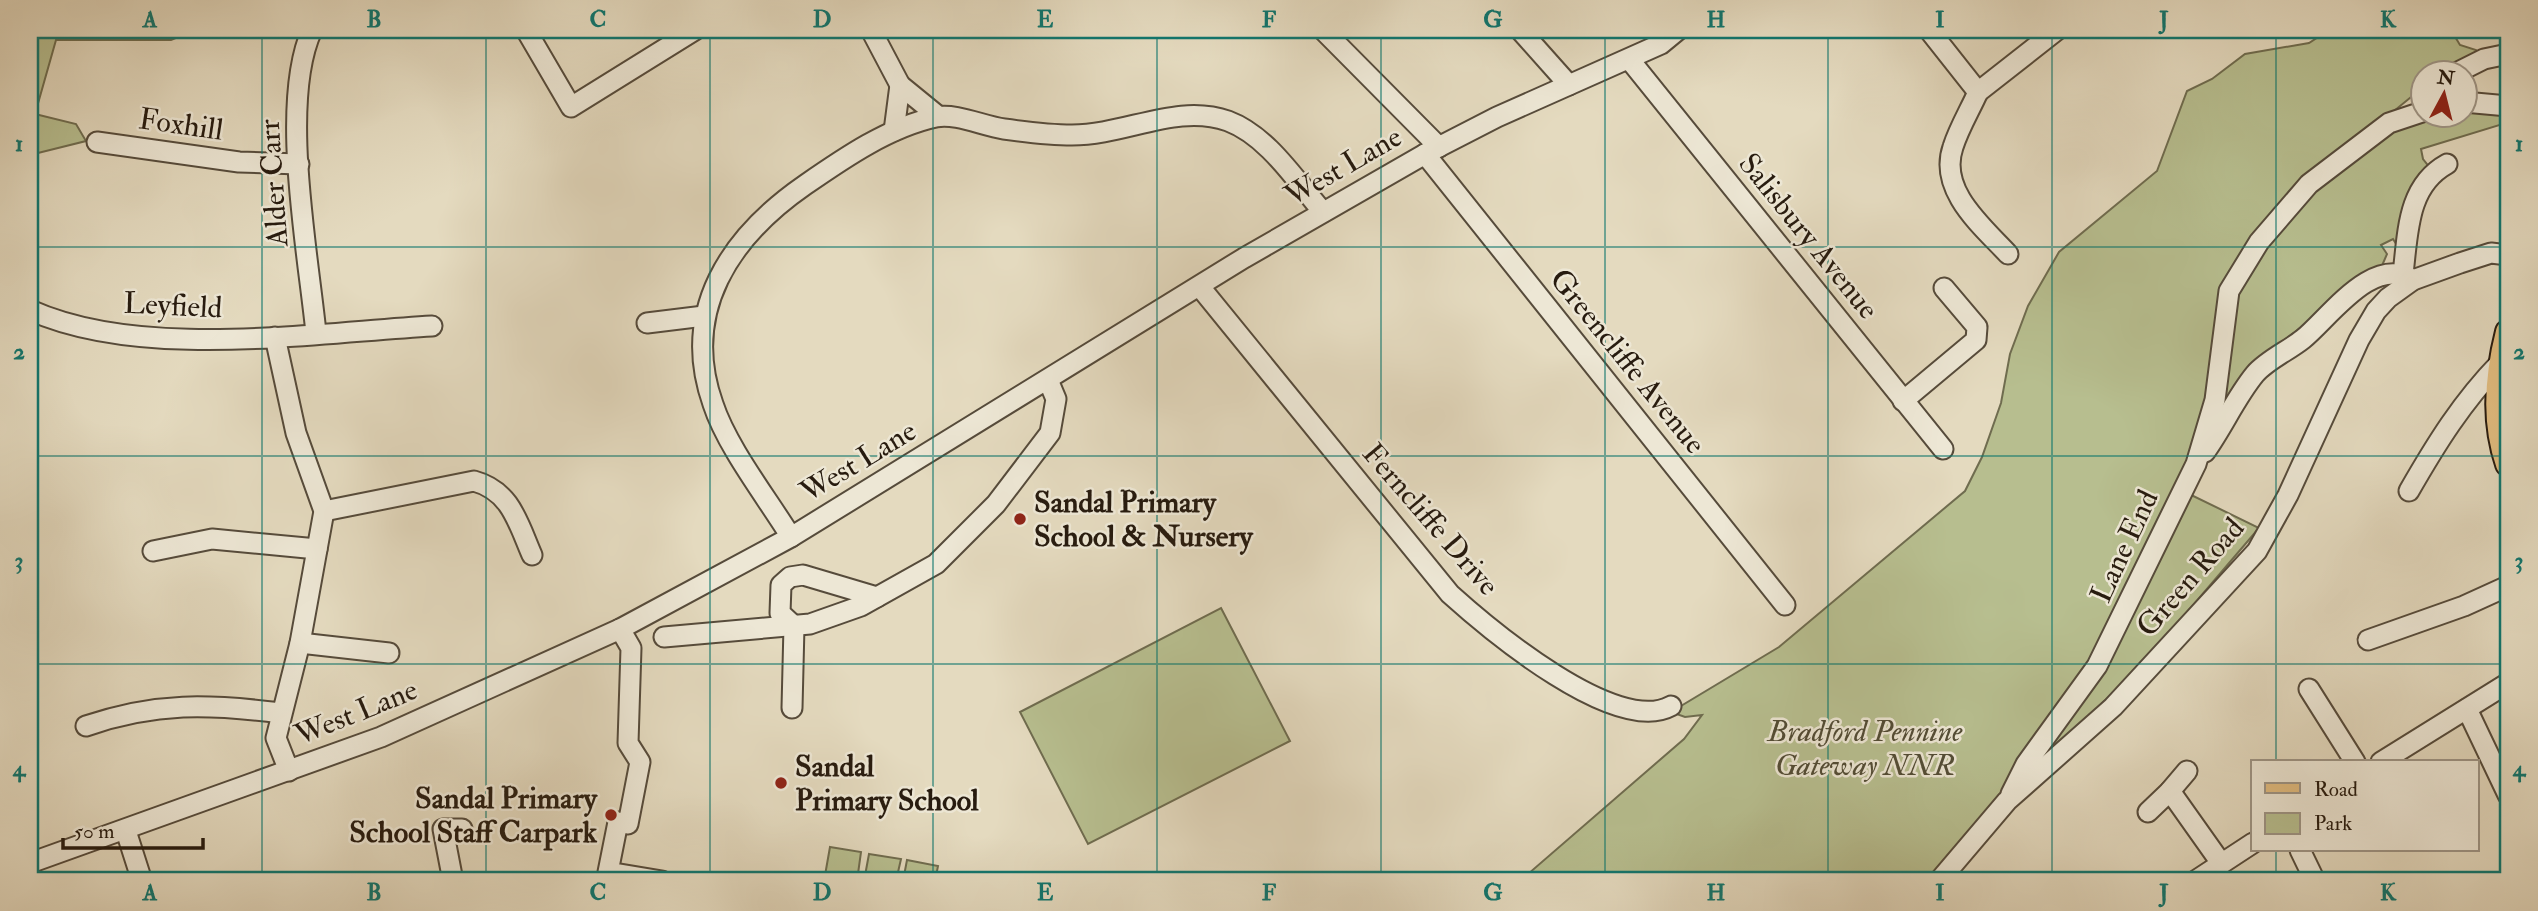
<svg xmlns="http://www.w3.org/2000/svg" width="2538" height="911" viewBox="0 0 2538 911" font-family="'IM FELL Double Pica',serif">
  <rect width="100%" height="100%" fill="#e4dabf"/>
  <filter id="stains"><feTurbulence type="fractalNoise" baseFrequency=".00286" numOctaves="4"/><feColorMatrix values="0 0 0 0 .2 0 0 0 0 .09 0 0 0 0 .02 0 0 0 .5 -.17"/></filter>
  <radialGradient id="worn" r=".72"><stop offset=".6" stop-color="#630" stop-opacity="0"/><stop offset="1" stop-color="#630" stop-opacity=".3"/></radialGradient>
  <!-- green -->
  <g fill="#b7be8f" stroke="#6f6c4f" stroke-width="2">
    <path d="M30,30h165l-24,10h-115l-21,74 41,10 10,17 -56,14z"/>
    <path d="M2329,30h122l9,15 16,5 4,7 -35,16 -23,1v14l-39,32 81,-4 1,-11 43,9v4l-5,6 -82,25 2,10 7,9 -32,79 -5,-8 -12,6 6,9 -6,14 -113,84 -83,140 74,36 -117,137 -121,116 -87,100h-414l164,-142 18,-24 -17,2 -14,-5 108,-65 186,-156 17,-34 19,-54 9,-49 18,-48 31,-54 98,-81 30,-80 25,-12 33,-25 64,-11z"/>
    <path d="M1221,608l69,133 -202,103 -68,-132z"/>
    <path d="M830,847l31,5 -4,29h-33z"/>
    <path d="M869,854l32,5 -5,22h-32z"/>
    <path d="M907,860l31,6 -3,15h-32z"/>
  </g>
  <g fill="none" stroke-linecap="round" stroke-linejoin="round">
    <defs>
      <g id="minor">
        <path d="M312,30c-33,72 -4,222 4,303"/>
        <path d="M526,30l45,77 124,-77"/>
        <path d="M871,30l29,55"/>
        <path d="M1323,30l116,117"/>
        <path d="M1520,30l49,55"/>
        <path d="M1929,30l49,62 79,-62"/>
        <path d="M1629,59l314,390"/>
        <path d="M2454,74l30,-15 24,-5"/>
        <path d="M1978,92c-8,18 -19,36 -25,55 -15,43 29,79 55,107"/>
        <path d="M2464,102l44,4"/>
        <path d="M894,131l6,-46 38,31"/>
        <path d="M97,142l142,20 60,2"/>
        <path d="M1425,154l360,451"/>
        <path d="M2403,274c5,-41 4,-88 44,-110"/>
        <path d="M1200,287l250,307c40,36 166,142 221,112"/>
        <path d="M30,310c111,50 282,23 402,16"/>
        <path d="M647,323l57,-7"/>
        <path d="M275,337l21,96 28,78 -24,132 -24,95 13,33"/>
        <path d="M1903,401l73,-61 1,-13 -33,-39"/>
        <path d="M2205,452c18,-25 31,-55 50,-78 12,-14 33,-23 48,-35 27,-22 70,-85 110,-59"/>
        <path d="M2409,491c27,-47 53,-89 91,-128"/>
        <path d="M324,511l150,-30c37,10 44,42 58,74"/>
        <path d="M791,537c-24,-39 -64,-90 -78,-133 -33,-93 17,-167 92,-219 39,-27 84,-58 131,-68 20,-4 47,9 68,12 22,3 45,6 68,6 54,0 105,-32 156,-14 40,15 68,60 95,91"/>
        <path d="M153,551l59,-12 105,10"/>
        <path d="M620,629l11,19 -3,95 12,19 -12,62 -10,-2 -10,50 54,9"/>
        <path d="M664,637l146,-13 51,-18 75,-42 60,-60 54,-71 6,-34 -8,-19"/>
        <path d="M2368,640l96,-34 44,-20"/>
        <path d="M300,643l89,10"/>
        <path d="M2309,689l46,73"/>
        <path d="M792,708l2,-82 -14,-13 1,-28 9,-8 13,-2 74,22"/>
        <path d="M2467,709l41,86"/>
        <path d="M86,726c70,-24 123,-22 195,-13"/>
        <path d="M2381,762l127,-79"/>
        <path d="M2170,791l17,-20"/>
        <path d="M2011,794l15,-30 71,-98 99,-202 19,-64 14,-109 30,-49 50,-58 80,-61 33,-11"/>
        <path d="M2148,812l22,-21 51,72"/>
        <path d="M126,831l16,50"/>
        <path d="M2300,850l15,31"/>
        <path d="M30,863l351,-126 239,-108 171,-92 453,-279 181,-104 72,-37 164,-73 17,-14"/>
        <path d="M453,881l-10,-52h19"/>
        <path d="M1939,881l68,-80 106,-94 144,-156 31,-56 71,-155 17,-29 12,-13 25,-18 47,-17 31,-10 17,2"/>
        <path d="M2195,881l58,-38"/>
      </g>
      <path id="major" d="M2508,332c-11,43 -15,89 0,132"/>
    </defs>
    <!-- minor casing -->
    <use href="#minor" stroke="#564b3b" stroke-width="23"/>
    <!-- major casing -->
    <use href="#major" stroke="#271b0f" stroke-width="28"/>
    <!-- minor -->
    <use href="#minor" stroke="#ede7d5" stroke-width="19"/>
    <!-- major -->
    <use href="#major" stroke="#e2bd80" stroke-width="24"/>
  </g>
  <!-- grid -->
  <path fill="none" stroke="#0f766e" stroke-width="2" stroke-opacity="0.55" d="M262,30v851M486,30v851M710,30v851M933,30v851M1157,30v851M1381,30v851M1605,30v851M1828,30v851M2052,30v851M2276,30v732M30,247h2478M30,456h2478M30,664h2478M2276,850v31"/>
  <!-- markers -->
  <g fill="#8f2418" stroke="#ede7d5" stroke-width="2.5">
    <circle cx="1020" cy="519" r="7"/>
    <circle cx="781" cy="783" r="7"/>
    <circle cx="611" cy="815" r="7"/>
  </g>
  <g text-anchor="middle" stroke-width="5" stroke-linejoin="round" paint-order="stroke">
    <!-- street labels -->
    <g font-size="30" fill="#271b0f" stroke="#ede7d5">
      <text transform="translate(181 124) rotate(8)" y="10">Foxhill</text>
      <text transform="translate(1343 166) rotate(-30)" y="10">West Lane</text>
      <text transform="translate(273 183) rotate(-94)" y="10">Alder Carr</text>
      <text transform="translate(1809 236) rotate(51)" y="10">Salisbury Avenue</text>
      <text transform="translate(173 305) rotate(3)" y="10">Leyfield</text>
      <text transform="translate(1628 361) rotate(51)" y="10">Greencliffe Avenue</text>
      <text transform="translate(858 461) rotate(-31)" y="10">West Lane</text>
      <text transform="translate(1431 519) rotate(49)" y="10">Ferncliffe Drive</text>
      <text transform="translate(2124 546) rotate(-65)" y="10">Lane End</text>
      <text transform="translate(2190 577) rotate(-49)" y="10">Green Road</text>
      <text transform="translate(356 712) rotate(-22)" y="10">West Lane</text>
    </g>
    <!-- poi labels -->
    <g font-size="30" font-weight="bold" fill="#271b0f" stroke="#ede7d5" text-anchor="start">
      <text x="1034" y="512">Sandal Primary<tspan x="1034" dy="34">School &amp; Nursery</tspan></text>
      <text x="795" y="776">Sandal<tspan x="795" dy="34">Primary School</tspan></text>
      <text x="597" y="808" text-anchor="end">Sandal Primary<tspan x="597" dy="34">School Staff Carpark</tspan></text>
    </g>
    <!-- park labels -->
    <g font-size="30" font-style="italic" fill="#524c35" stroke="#ede7d5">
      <text x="1865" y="741">Bradford Pennine<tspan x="1865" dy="34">Gateway NNR</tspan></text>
    </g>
  </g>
  <!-- margin -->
  <rect width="2538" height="911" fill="none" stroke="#e4dabf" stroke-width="77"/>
  <!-- legend -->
  <rect x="2251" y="760" width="228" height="91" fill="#ede7d5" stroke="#9e9586" stroke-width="2"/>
  <rect x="2265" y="783" width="35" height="10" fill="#e2bd80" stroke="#9e9586" stroke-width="2"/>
  <text x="2314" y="796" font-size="21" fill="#271b0f">Road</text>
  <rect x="2265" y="813" width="35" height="21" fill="#b7be8f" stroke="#9e9586" stroke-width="2"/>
  <text x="2314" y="830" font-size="21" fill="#271b0f">Park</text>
  <!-- north arrow -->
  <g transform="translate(2444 94) rotate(7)"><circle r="33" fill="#ede7d5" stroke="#9e9586" stroke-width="2"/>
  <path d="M0-5L12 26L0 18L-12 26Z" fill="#8f2418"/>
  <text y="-10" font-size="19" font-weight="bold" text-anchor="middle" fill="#271b0f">N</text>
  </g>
  <!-- scale -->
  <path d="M63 838v10h140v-10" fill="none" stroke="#271b0f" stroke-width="3.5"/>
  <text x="74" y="838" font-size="21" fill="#271b0f" stroke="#ede7d5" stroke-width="5" paint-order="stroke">50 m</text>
  <rect x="38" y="38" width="2462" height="834" fill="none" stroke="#0f766e" stroke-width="2.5"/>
  <g font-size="23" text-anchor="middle" font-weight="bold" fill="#0f766e">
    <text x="150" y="27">A</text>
    <text x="374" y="27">B</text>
    <text x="598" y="27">C</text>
    <text x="822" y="27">D</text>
    <text x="1045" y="27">E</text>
    <text x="1269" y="27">F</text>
    <text x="1493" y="27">G</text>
    <text x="1716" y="27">H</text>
    <text x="1940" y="27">I</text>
    <text x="2164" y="27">J</text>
    <text x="2388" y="27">K</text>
    <text x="19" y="151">1</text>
    <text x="2519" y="151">1</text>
    <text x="19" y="359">2</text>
    <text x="2519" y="359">2</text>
    <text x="19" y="568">3</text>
    <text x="2519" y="568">3</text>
    <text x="19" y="776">4</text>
    <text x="2519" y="776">4</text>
    <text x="150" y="900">A</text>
    <text x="374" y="900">B</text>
    <text x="598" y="900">C</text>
    <text x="822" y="900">D</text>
    <text x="1045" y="900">E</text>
    <text x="1269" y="900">F</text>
    <text x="1493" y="900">G</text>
    <text x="1716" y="900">H</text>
    <text x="1940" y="900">I</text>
    <text x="2164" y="900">J</text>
    <text x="2388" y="900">K</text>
  </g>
  <rect width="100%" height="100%" filter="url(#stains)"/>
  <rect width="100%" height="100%" fill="url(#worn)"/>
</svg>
